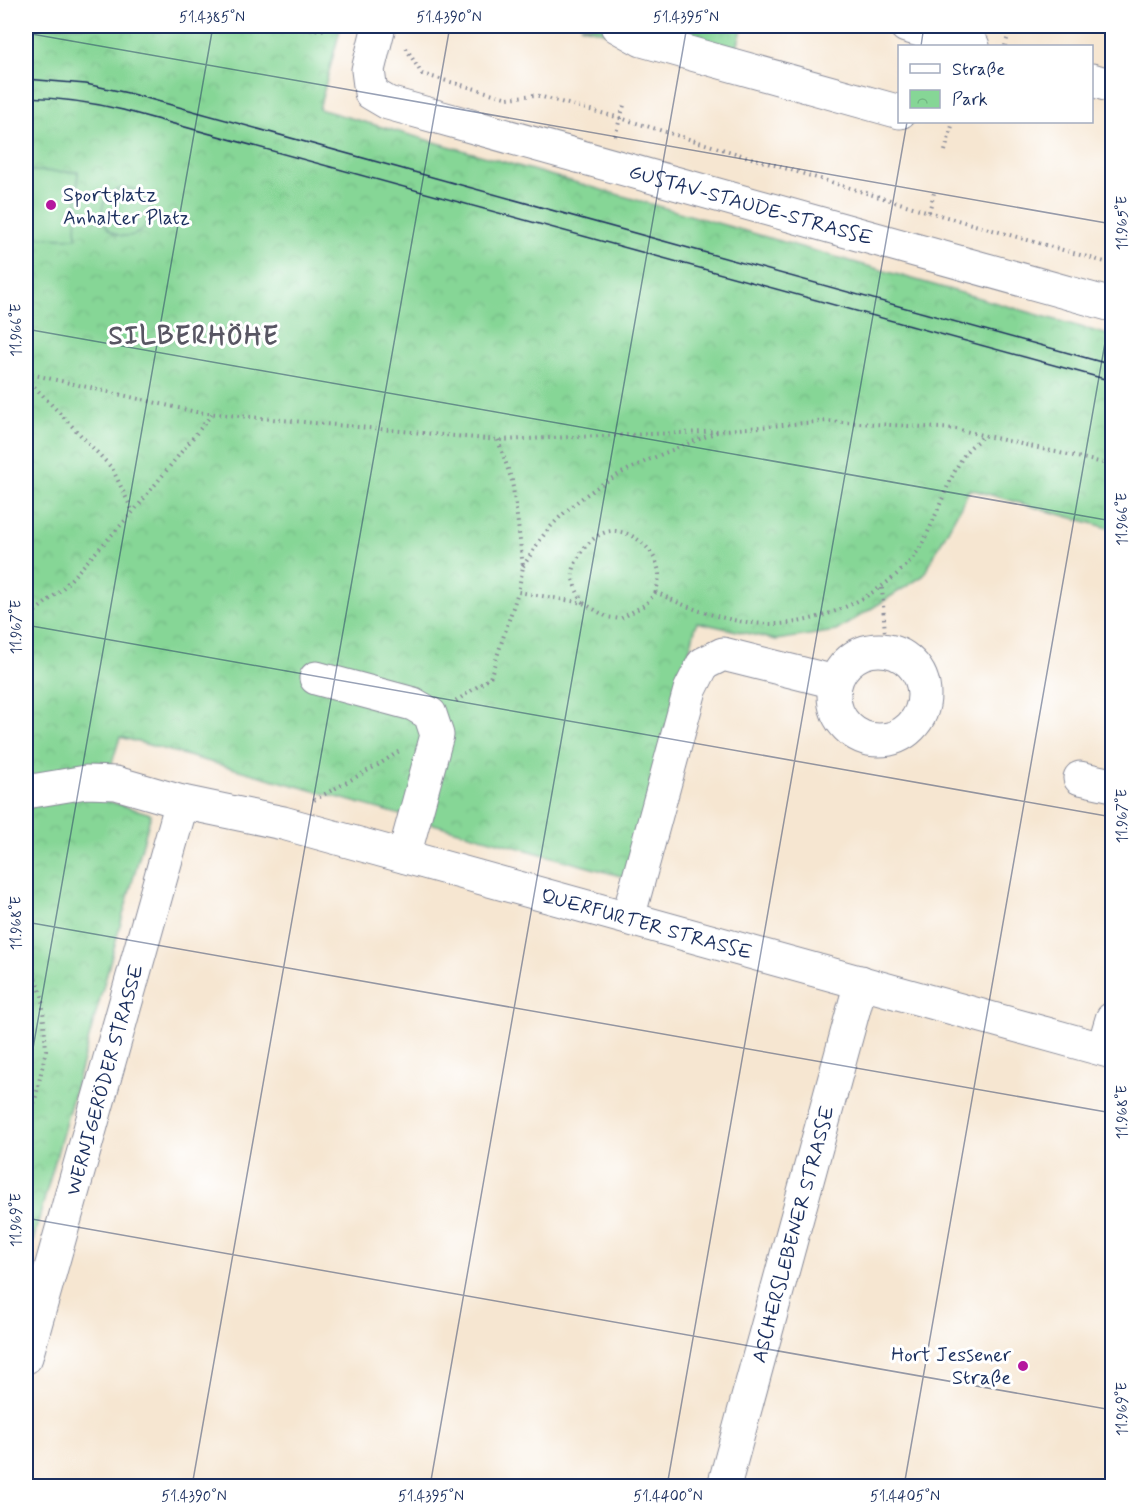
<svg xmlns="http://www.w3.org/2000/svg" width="1138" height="1512" viewBox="0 0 1138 1512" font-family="Mynerve,sans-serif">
  <defs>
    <pattern id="park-crowns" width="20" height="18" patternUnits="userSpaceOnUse" patternTransform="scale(1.5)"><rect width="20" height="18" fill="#86d696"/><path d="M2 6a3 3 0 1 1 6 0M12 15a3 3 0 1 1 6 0" fill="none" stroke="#73b884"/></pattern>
  </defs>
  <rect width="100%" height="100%" fill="#fff"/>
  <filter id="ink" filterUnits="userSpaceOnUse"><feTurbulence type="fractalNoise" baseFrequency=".0167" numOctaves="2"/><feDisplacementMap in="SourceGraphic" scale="12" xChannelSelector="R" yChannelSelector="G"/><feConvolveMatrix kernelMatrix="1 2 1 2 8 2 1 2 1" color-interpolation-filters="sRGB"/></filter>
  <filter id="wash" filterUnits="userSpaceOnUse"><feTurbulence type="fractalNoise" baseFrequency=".008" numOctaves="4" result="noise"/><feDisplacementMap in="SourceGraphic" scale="24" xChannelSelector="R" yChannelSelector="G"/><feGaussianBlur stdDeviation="1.35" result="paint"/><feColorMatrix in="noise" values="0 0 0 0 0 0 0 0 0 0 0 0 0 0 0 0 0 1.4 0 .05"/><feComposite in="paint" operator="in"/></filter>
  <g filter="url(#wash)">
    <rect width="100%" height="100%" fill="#f6e6d1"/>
    <!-- park -->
    <g fill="url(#park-crowns)" stroke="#50827a" stroke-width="1.5">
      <path d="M26,26h315l-22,83 793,227v193l-142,-40 -47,87 -87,55 -60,9 -79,-18 -69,256 -508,-141 -19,62 50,15 -125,452z"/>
      <path d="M580,26h163l-11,39z"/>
    </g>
    <!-- pitch -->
    <g fill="#86d696" stroke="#50827a" stroke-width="1.5">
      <path d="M26,171l52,1 -2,66 -50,-1z"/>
      <circle cx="126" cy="212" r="24"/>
    </g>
  </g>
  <g filter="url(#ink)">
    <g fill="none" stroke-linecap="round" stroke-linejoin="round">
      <defs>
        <g id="minor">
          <path id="s1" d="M379,26l-11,44 3,23 17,10 724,202"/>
          <path d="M617,26l25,14 258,72"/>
          <path d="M906,26l67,20"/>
          <path d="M1092,80l20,6"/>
          <circle cx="879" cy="695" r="45"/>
          <path d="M316,678l97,26 17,10 7,21 -33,121"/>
          <path d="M1080,778l32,7"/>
          <path id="s2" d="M26,792l60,-10 30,1 66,19 101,21 829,229"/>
          <path d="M628,918l62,-228 13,-26 20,-10 112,28"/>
          <path d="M1103,1049l9,-30"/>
          <path id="s3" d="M26,1357l156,-555"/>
          <path id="s4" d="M724,1486l137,-504"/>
        </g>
      </defs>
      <!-- minor casing -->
      <use href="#minor" stroke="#888a98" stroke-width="35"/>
      <!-- path -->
      <g stroke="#888a98" stroke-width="4" stroke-dasharray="1.5 4.5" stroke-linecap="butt">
        <path d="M292,26l29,4 14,-4"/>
        <path d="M1005,46l6,-20"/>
        <path d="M406,48l16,26 86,24 27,-3 85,23 309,94 183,52"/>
        <path d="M615,136l10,-34"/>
        <path d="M945,151l8,-29"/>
        <path d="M929,212l5,-19"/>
        <path d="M26,373l170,39 302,28 206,-8 123,-11 129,8 156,36"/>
        <path d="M26,378l86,90 21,44"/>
        <path d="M498,440l14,41 6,43 5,43 -5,25 65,11 24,14 13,2 26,-15 10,-12"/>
        <path d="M523,566c8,-11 15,-24 23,-34 47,-55 107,-74 171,-100"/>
        <path d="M882,588l4,62"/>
        <path d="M583,603c-5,-10 -11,-19 -10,-30 2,-19 23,-44 43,-42 22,3 41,21 43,43 0,6 -2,13 -3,18 35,18 73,31 113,32 52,2 125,-33 152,-78 16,-29 25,-63 43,-91 4,-7 13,-13 19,-19"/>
        <path d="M26,619l35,-29 72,-78 79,-98"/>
        <path d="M456,701l34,-23 28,-86"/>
        <path d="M314,800l64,-35 23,-15"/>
        <path d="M26,950l16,46 4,54 -10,46 -10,39"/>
      </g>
      <!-- minor -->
      <use href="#minor" stroke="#fff" stroke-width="33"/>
      <!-- tram -->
      <g stroke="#1b2f5e" stroke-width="1.5">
        <path d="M26,79l60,5 42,9 984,272"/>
        <path d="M26,97c33,1 64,5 97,13l989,271"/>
      </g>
    </g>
  </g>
  <!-- ticks -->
  <path fill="none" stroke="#1b2f5e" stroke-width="1.5" stroke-opacity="0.45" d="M26,33l1086,191M921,46l3,-20M26,329l1086,192M26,625l1086,192M26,922l1086,191M26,1088l187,-1062M26,1218l1086,192M192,1486l258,-1460M430,1486l257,-1460M667,1486l240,-1364M904,1486l208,-1183"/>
  <!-- markers -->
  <g fill="#b5179e" stroke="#fff" stroke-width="2">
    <circle cx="51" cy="205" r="6"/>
    <circle cx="1023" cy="1366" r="6"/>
  </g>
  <g text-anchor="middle" stroke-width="6" stroke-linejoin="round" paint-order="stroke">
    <!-- poi labels -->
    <g font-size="20" fill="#1b2f5e" stroke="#fff" text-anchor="start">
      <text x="63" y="201">Sportplatz<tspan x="63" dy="23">Anhalter Platz</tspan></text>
      <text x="1011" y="1361" text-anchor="end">Hort Jessener<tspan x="1011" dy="23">Straße</tspan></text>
    </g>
    <!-- street labels -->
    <g font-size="20" fill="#1b2f5e" stroke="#fff">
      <text dy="7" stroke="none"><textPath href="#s1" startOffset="465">GUSTAV-STAUDE-STRASSE</textPath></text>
      <text dy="7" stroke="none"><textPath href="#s2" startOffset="640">QUERFURTER STRASSE</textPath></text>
      <text dy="7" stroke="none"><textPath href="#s3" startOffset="288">WERNIGERÖDER STRASSE</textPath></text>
      <text dy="7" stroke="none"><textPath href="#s4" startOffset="261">ASCHERSLEBENER STRASSE</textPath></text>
    </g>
    <!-- district labels -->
    <g font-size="26" font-weight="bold" letter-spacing="1.5" fill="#585663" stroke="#fff">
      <text x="194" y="344">SILBERHÖHE</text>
    </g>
  </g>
  <!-- margin -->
  <rect width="1138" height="1512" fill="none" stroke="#fff" stroke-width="66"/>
  <!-- legend -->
  <rect x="898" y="45" width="195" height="78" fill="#ffffff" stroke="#a4acbf" stroke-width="1.5"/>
  <rect x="910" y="64" width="30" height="9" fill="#ffffff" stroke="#a4acbf" stroke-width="1.5"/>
  <text x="952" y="75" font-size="18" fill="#1b2f5e">Straße</text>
  <rect x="910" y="90" width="30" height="18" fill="url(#park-crowns)" stroke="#a4acbf" stroke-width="1.5"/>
  <text x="952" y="105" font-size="18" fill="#1b2f5e">Park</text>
  <rect x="33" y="33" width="1072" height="1446" fill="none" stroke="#1b2f5e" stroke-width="2"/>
  <g font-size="15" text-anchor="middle" fill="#1b2f5e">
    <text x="212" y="22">51.4385°N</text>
    <text x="449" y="22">51.4390°N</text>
    <text x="686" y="22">51.4395°N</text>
    <text transform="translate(1122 223) rotate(-90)" y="5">11.965°E</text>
    <text transform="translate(16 330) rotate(-90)" y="5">11.966°E</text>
    <text transform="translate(1122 519) rotate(-90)" y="5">11.966°E</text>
    <text transform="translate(16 627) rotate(-90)" y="5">11.967°E</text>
    <text transform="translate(1122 816) rotate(-90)" y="5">11.967°E</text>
    <text transform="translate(16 923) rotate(-90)" y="5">11.968°E</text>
    <text transform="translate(1122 1112) rotate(-90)" y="5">11.968°E</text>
    <text transform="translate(16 1220) rotate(-90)" y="5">11.969°E</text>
    <text transform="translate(1122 1409) rotate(-90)" y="5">11.969°E</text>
    <text x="194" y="1501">51.4390°N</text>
    <text x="431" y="1501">51.4395°N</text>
    <text x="668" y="1501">51.4400°N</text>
    <text x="905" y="1501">51.4405°N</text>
  </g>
</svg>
